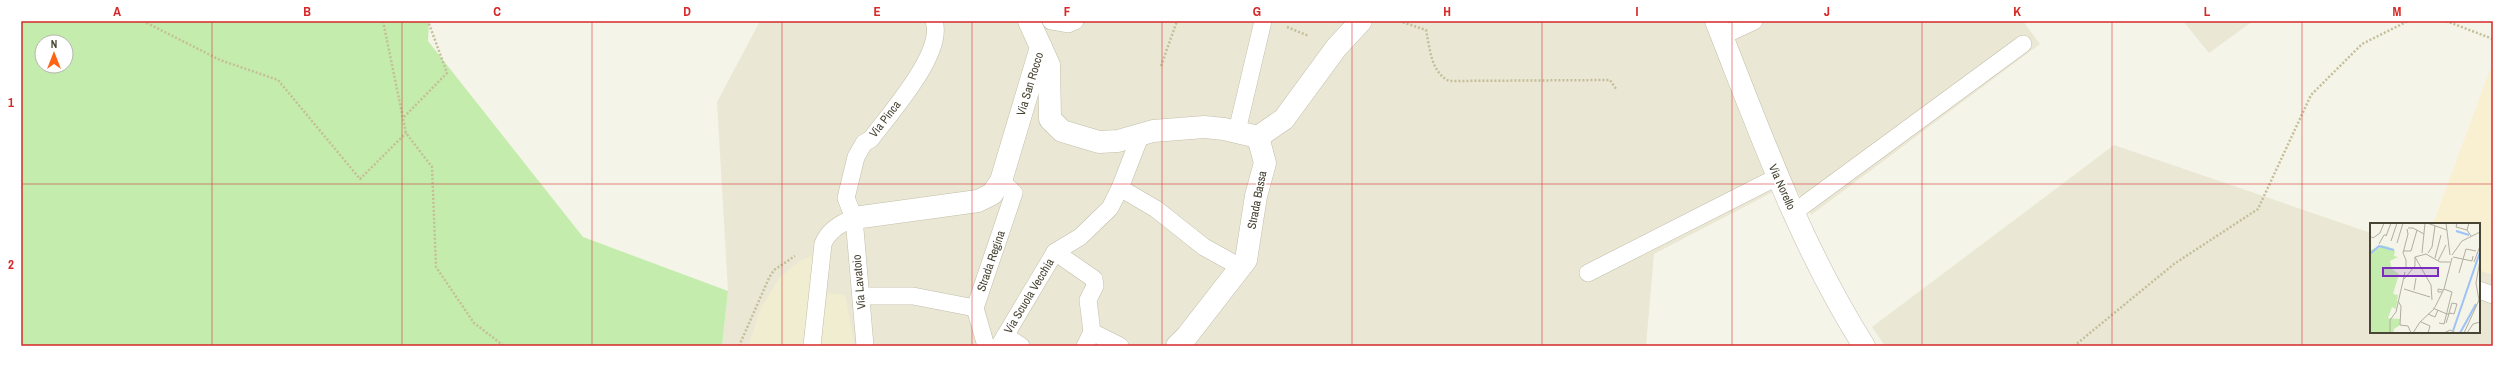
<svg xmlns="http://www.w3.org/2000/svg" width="2514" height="367" viewBox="0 0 2514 367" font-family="'Archivo Narrow',sans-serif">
  <rect width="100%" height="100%" fill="#f5f4e8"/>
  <!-- residential -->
  <g fill="#eae7d5">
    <path d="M760,21h1263l17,23 -229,171 -19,-33 -138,72 -8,92h-924l6,-55 -11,-189z"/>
    <path d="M2183,21h70l-44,32z"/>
    <path d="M2114,145l257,88v99h108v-62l14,5v71h-608l-13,-19z"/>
  </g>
  <!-- commercial -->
  <path fill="#f9f0d1" d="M2493,62v213l-14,-5v-46h-46z"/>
  <!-- education -->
  <path fill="#f0edd0" d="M816,253l-5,38 34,4 10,51h-107l13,-38 18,-30 18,-15z"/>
  <!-- green -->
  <path fill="#c4edad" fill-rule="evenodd" d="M21,21h408l-1,20 155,196 145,54 -6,55h-701zM42,42h24v24h-24z"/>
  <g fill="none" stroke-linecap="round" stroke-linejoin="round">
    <defs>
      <g id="service">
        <path d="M1051,21l17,3 7,-3"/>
        <path d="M1722,36l32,-15"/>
        <path d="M1237,131l26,-110"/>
        <path d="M1120,188l36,21 48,38 38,21"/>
        <path d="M1793,213l230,-169"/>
        <path d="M1055,252l39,27 1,7 -7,14 4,32 28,14"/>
        <path d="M1588,273l189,-96"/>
        <path d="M2479,290l14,5"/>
        <path d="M861,296h52l62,12"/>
        <path d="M1005,336l16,10"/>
        <path d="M812,346l11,-102c5,-13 18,-21 31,-26"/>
        <path d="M865,346l-11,-128 -8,-20 10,-41 8,-14 7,-4c18,-25 74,-86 63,-118"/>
        <path d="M986,346l-11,-38 39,-115 -13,-12"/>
        <path d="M999,346l56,-94 25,-15 30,-29 10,-20 21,-54"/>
        <path d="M1085,346l7,-14"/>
      </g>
      <g id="minor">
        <path d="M1029,21l20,44 1,54 12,12 37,11 19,-1 35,-10 51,-4 20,2 34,8"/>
        <path d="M1716,21c44,111 84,224 148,325"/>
        <path d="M854,218l124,-17 14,-7 9,-13 40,-134"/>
        <path d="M1177,346l10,-10 59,-76 10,-64 9,-33 -7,-26 26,-18 52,-71 25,-27"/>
      </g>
    </defs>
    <!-- service casing -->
    <use href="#service" stroke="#c2bea9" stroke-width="18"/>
    <!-- minor casing -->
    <use href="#minor" stroke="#c2bea9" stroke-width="23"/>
    <!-- path -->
    <g stroke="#c5be99" stroke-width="2.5" stroke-dasharray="2 2" stroke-linecap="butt">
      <path d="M143,21l77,39 58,20 82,99 46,-46"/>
      <path d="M383,21l23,112 26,34 4,100 38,56 30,23"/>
      <path d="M1399,21l27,9c4,19 5,42 23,51l161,-1 6,9"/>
      <path d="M2446,21l47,18"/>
      <path d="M1287,27l22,9"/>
      <path d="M1161,66l16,-45"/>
      <path d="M404,117l43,-44 -19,-52"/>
      <path d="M739,346l30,-68 5,-8 21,-14"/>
      <path d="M2074,346l100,-82 84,-55 53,-114 51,-51 46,-23"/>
    </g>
    <!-- service -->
    <use href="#service" stroke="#fff" stroke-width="17"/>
    <!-- minor -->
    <use href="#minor" stroke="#fff" stroke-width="22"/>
  </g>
  <!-- grid -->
  <path fill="none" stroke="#d62828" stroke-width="1" stroke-opacity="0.55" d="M212,21v325M402,21v325M592,21v325M782,21v325M972,21v325M1162,21v325M1352,21v325M1542,21v325M1732,21v325M1922,21v325M2112,21v325M2302,21v325M21,184h2472"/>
  <g text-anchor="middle" stroke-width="3.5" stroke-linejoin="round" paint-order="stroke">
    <!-- street labels -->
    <g font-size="12" fill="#494535" stroke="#fff">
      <text transform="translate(1030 84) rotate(-73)" y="4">Via San Rocco</text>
      <text transform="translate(885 119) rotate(-52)" y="4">Via Pinca</text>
      <text transform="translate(1782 187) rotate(66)" y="4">Via Norello</text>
      <text transform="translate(1257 200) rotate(-79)" y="4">Strada Bassa</text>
      <text transform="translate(991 261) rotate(-71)" y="4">Strada Regina</text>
      <text transform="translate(859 282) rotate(-95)" y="4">Via Lavatoio</text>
      <text transform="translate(1029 296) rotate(-59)" y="4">Via Scuola Vecchia</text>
    </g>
  </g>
  <!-- overview -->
  <g transform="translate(2370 223)">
    <rect width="110" height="110" fill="#f5f4e8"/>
    <path d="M0,22l1,5 10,-5 8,2 6,4 -1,5 4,1 -8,4 2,8 7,5 -6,20 5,1 -2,14 -4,-2 -4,11 12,1v6l-6,4 -1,4h-23z" fill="#c4edad"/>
    <path fill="none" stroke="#9ec2f7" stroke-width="2" d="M86,8l13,4M0,31l9,-8 15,4M83,108l27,-79M90,110l16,-29"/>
    <path fill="none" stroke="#b0aea0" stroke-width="1" d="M57,0l20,7M76,0l4,32M87,0l-1,4 11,3M99,0l-2,7 4,6M0,1v12l3,2 7,-5 4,-10M38,5h5l11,6M16,13l5,-13M21,18l6,-18M27,20l6,-20M9,21l5,-9h3M33,28h8l6,-21M52,30l3,-30M58,30l4,-6 3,-21M82,32l10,-14 18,-9M45,34l16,28 1,15M45,34l11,-3 14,8h10M83,34l19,4 1,-5M65,35l6,-23M110,37l-4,23 4,23M68,38l8,-16M104,39l6,-16M36,46v-9l-3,-7 5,-19 -1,-5M89,50l7,-24 10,2M34,56l11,-13v-9M34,66l26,8M44,67l2,-12M72,69h-4v-3l5,1M28,78l3,5 -1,19 8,1 3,7M65,84l9,-18 8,-31M65,86l12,5h2l1,-1 4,1 3,-10 -5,-1 -3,10v1l-3,9M58,91l7,3 3,-7M51,99l9,4 -2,7M69,100l5,1 8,-32 -8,-3M20,110v-13l6,-8 9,-40M43,110l7,-11 15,-14h-2M74,110l6,-3 6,3M94,110l15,-33M97,110l6,-9 7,-2"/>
    <path fill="#7b2cbf" fill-opacity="0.15" stroke="#7b2cbf" stroke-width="2" d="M13,45h55v8h-55z"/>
    <rect width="110" height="110" fill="none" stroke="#494535" stroke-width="2"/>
  </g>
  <!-- border -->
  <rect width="2514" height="367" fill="none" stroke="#ffffff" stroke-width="44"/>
  <!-- north arrow -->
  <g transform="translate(54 54)"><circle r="19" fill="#ffffff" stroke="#b6b5ae"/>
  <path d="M0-3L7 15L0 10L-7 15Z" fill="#ff6415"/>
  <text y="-6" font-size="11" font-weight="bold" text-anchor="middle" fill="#494535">N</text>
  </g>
  <rect x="22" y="22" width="2470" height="323" fill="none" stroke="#d62828" stroke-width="1.5"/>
  <g font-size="13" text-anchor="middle" font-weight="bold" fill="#d62828">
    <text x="117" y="16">A</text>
    <text x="307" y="16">B</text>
    <text x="497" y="16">C</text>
    <text x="687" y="16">D</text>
    <text x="877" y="16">E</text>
    <text x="1067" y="16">F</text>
    <text x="1257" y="16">G</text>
    <text x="1447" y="16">H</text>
    <text x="1637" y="16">I</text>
    <text x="1827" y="16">J</text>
    <text x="2017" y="16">K</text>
    <text x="2207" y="16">L</text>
    <text x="2397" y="16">M</text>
    <text x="11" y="107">1</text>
    <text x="11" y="269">2</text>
  </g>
</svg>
